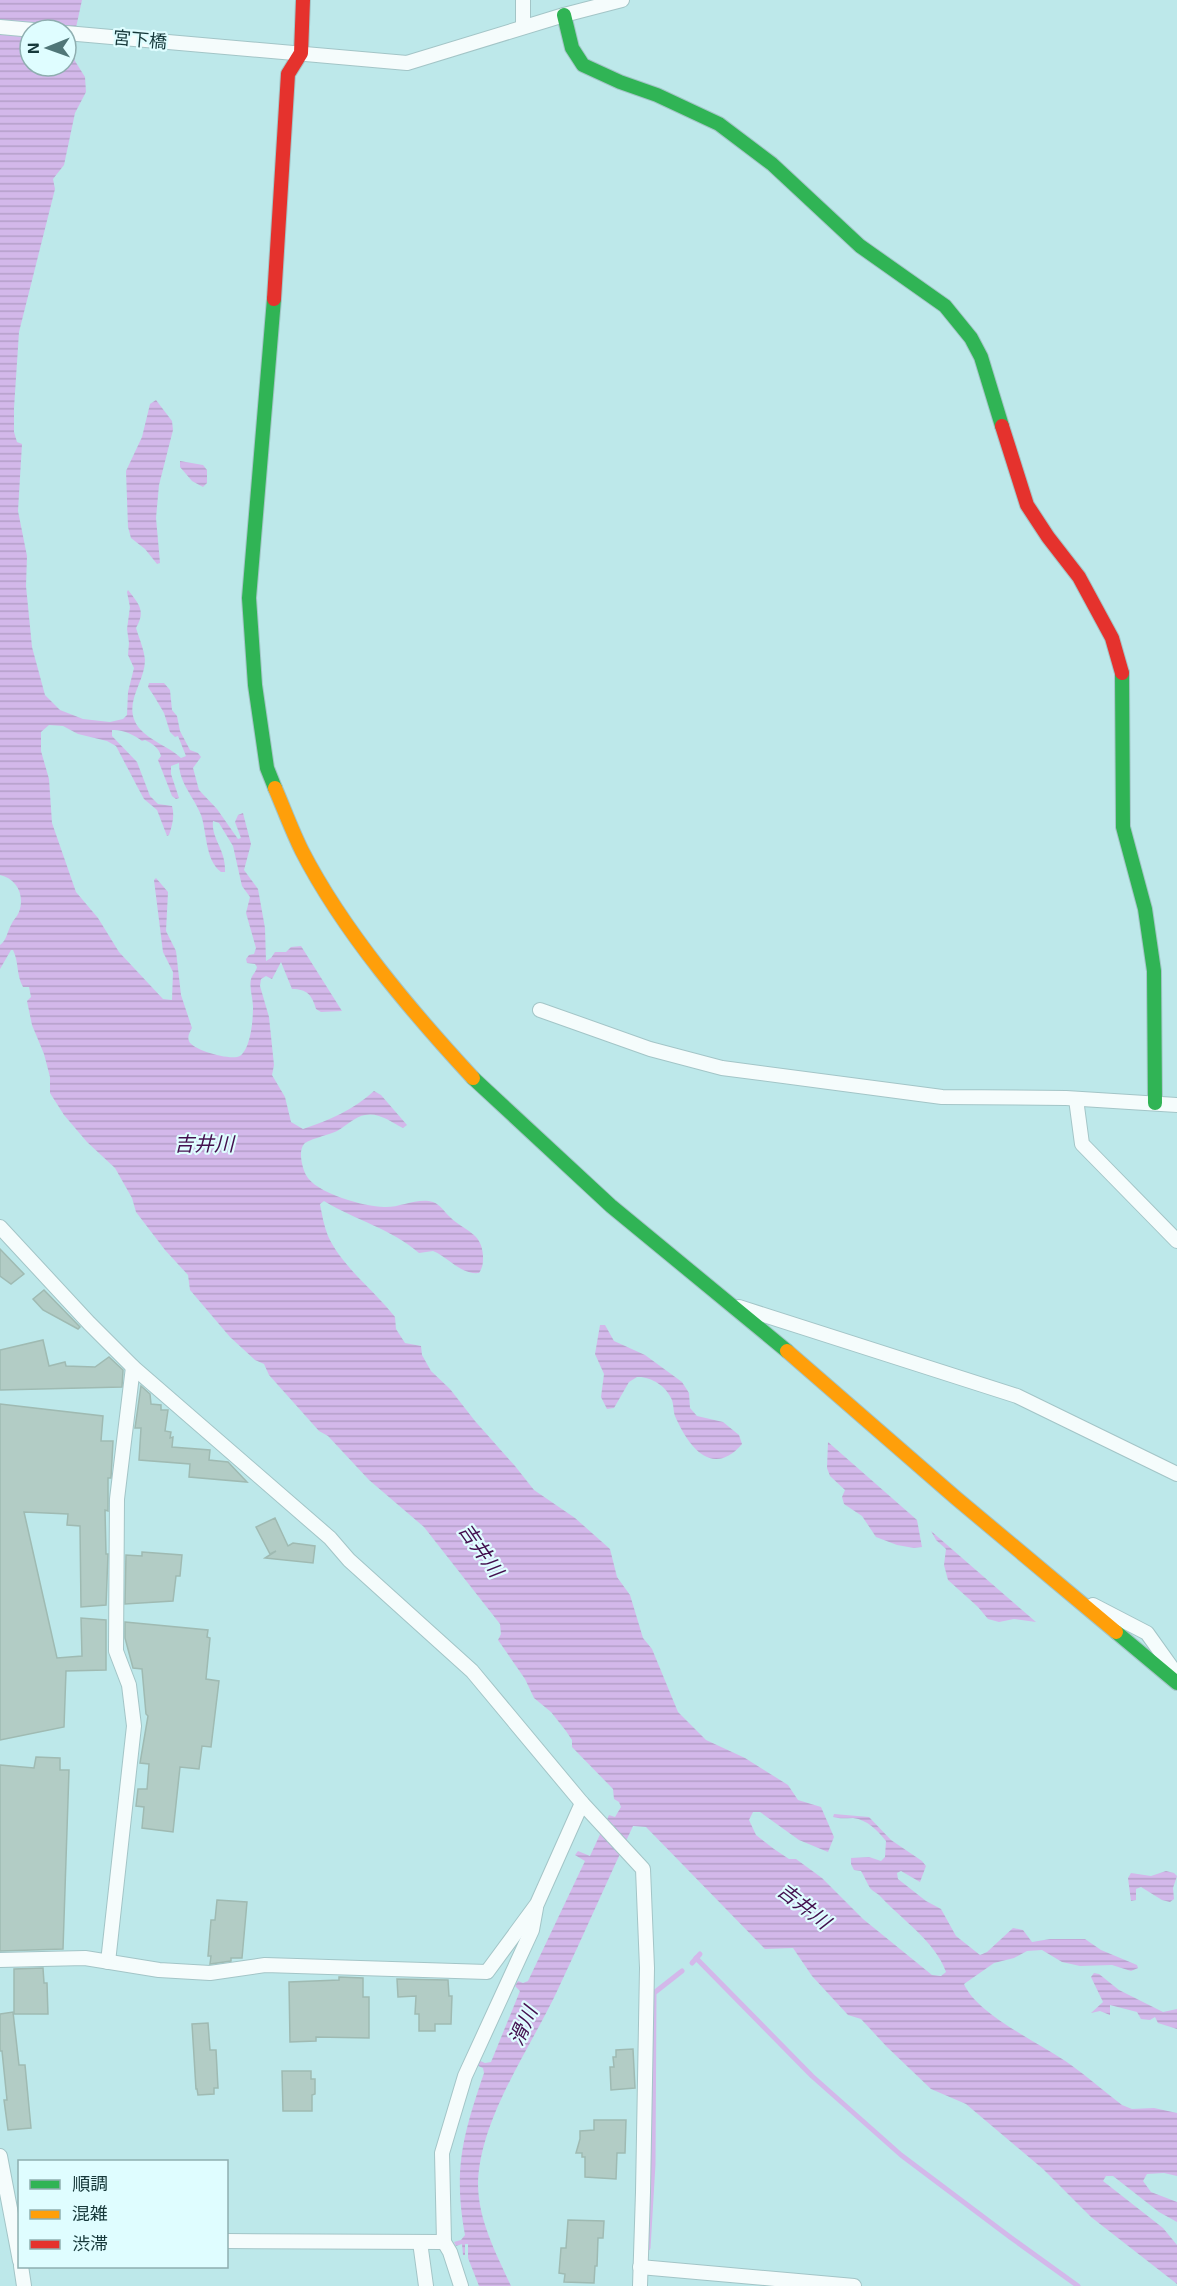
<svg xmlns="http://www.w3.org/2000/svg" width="1177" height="2286" viewBox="0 0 1177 2286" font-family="'Exo 2','Noto Sans JP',sans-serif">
  <defs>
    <pattern id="water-rules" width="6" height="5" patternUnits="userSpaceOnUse" patternTransform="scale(1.5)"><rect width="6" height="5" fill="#d3b8ea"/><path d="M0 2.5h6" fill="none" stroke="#b49fc9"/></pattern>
  </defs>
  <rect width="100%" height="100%" fill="#bde8ea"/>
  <!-- water -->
  <g fill="url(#water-rules)" fill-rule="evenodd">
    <path d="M0,0h82l-10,46 3,15 10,16 1,15 -11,21 -11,52 -11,14 2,10 -36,143 -5,76v24l3,10 5,2 -4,67 9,45 -1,30 6,61 13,48 15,15 23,9 27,3 13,-3 4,-4 1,-23 6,-24 -6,-13 1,-12 -2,-14 3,-22 -3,-15 1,-2c11,14 18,21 8,38 3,10 8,21 9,32 0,23 -24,45 -6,68 11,13 29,18 42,30l5,-2 -8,-20 -3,1 -5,-5 -6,-19 -10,-17 -6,-9 1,-4h15l6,7 2,20 5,6 3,15 10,19 8,3 3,4 -8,11 6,22 18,19 21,30 3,-1 -6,-16 3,-7 5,-2 1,4 7,27 -7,26 14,19 7,39 1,33 5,-3 4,-6h11l5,-5 10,-1 41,65 -21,1 -5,-3c-4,-14 -9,-20 -24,-20l-11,-27 -9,17 -6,-3 -5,3 -1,7 9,31 5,48 -2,10 13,22 6,25 12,7c27,-9 50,-19 71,-38l7,4 26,30 -4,3c-12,-6 -24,-16 -38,-13 -9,1 -19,11 -28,16 -8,4 -28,8 -33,13 -6,7 -2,23 2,31 9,18 59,32 78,32 15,1 34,-10 49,-5 8,3 11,10 17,15 15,15 32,15 33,39 0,7 0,11 -4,17 -18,2 -31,-16 -46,-22l-14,2c-27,-24 -64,-33 -95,-52l-4,3c2,11 4,22 8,32 15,32 46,54 67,81l1,12 9,14 16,3 1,9 9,16 19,18 25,32 40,45 19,24 41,28 35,31 7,28 13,18 13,43 9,11 26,63 28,28 39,18 43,27 10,15 23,7 13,30 -6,15 -29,-12 -39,-28h-7l-4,8 7,15 18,14 15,10h7l26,19 41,41 69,56 9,1 5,-4c-11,-31 -44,-52 -65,-75 -3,-4 -8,-5 -11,-9 -3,-5 -6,-12 -9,-17l-7,-1 -3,-6v-6l18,-1 12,4 4,-4 1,-16c-9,-11 -18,-21 -33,-23 -7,0 -13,1 -20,-1l1,-3 35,3 22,23 31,21 4,5 -6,16 -19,-11 -4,2 1,6 28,22 15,8 15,27 24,19 7,-3 26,-24 10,2 9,12 18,-3h35l16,11 36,15 1,3 -7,3 -19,-6 -32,1 -18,-4 -20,-12 -15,1 -13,7 -20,5 -30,21c13,31 78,60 107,81 17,12 34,27 51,40l10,4 22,-1 23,5v63l-13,-3 -17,1 -4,7 8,11 26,10v20l-18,-10 -46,-36h-7l-3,5 60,47 14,17v39l-86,-67 -48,-48 -77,-65 -35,-15 -44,-42 -26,-28 -13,-4 -36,-39 -19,-28 -28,1 -119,-122 -13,-1c-25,53 -49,108 -74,161 -27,59 -79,130 -81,196 0,37 18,70 33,103h-32l-11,-28v-14h-3v11h-2l-1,-11 -6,2 -2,-4 7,-2 4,-5c-12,-66 -2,-100 19,-162l-1,-5 -7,-3 2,-5 7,3 6,-1 29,-71 -5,-5 3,-5 5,2 5,-2 57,-120 -10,-6 3,-4 12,5 19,-41 6,2 6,-10 -2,-5 -5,-3 -1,-10 -41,-42v-7l-6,-9 -15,-19 -17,-14 -9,-19 -27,-39 3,-6 -1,-10 -76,-97 -55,-47 -41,-44 -9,-5 -50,-56 -5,-11 -9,-4 -25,-23 -40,-47 -2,-15 -23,-25 -29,-38 -4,-14 -17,-30 -28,-26 -23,-27 -14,-22v-16l-6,-23 -12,-29 -5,-24 4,-4 -2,-10h-6c-7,-13 -4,-25 -10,-37h-2l-11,19v-24c7,-5 7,-13 11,-20 2,-5 6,-8 8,-13 6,-17 -2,-33 -19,-37zM30,30h36v36h-36zM49,725l14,1 15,8 29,7 9,5 22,42 6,11 13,11 10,26 2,-1c3,-9 6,-19 3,-29l-14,-2 -8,-8 -13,-34 -25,-26v-6c10,-1 23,5 30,11l3,-1c8,4 14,8 16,16l-3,4 14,36 4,3 3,-1 -8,-24v-8l8,-3c0,20 15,34 22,52 6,17 4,45 20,57h4c1,-23 -14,-33 -12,-51l6,2 14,23 9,40 8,11 -4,16 10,35 -2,6 -5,1 -3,4 1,4 8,1 2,3c-1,5 -5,8 -6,12 -2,9 2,19 2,28 0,13 -2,41 -13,49 -9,5 -48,-6 -51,-15 -2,-5 1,-9 3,-13l-11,-33 -5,-44 -10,-20 2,-39 -12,-14 -2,2 9,72 10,20 -1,28 -9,-1 -44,-47 -21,-34 -22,-26 -24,-69 -3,-44 -8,-28v-19z"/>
    <path d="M156,400l16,21 1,9 -14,55 -3,33 4,45 -3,1 -12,-15 -14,-11 -3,-11 -2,-56 16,-34 8,-33z"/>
    <path d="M180,461l23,4 4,5v13l-4,4 -11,-6 -12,-14z"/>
    <path d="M600,1325h5l9,16 31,14 37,27 7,11 1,15 7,8 26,6 16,13 3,9c-30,35 -54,2 -67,-28 -2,-5 -1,-13 -4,-18 -5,-12 -21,-22 -34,-21l-8,5 -15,26 -7,1 -6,-12 3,-23 -9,-20z"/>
    <path d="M828,1442l89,78 5,27 -8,1 -17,-3 -21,-8 -14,-21 -18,-12 -2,-7 3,-7 -15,-14 -3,-8z"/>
    <path d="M931,1531l105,91 -22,-3 -15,3 -11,-3 -10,-12 -30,-27 -4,-15 2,-16 -10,-9z"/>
    <path d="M1166,1871l8,2 3,3 -4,12 1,11 -4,3 -8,-2 -21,-13 -5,2v11l-5,1 -3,-23 3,-5 20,3z"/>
    <path d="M1094,1973l5,1 20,16 44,22 14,-3v20l-19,-6 -3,-6 -5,3 -9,-1 -4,-7 -27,-7v10l-10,-4 -9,2 12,-11 -12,-25z"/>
  </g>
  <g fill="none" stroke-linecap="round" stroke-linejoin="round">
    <!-- stream -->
    <g stroke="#d3b8ea" stroke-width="5">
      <path d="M696,1958l116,118 89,79 109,82 68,49"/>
      <path d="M692,1963l8,-9"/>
      <path d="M648,2248l5,-84 1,-171 28,-22"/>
    </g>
  </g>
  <!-- building -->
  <g fill="#b2ccc5" stroke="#9fbab2" stroke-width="1.5">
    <path d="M0,1249l24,25 -13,10 -11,-8z"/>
    <path d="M44,1290l36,37 -2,2 -35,-19 -10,-11z"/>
    <path d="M43,1340l6,26 16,-4 1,4 29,1 14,-10 14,13 -1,17 -122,3v-40z"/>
    <path d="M141,1386l9,8 1,10 10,1v5h7l-3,21 6,1 -1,6 3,-1 -1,10 38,3 -1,10 19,2 19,20 -58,-5 1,-13 -51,-4 2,-32h-6z"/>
    <path d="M0,1404l103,12 -2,25h12l-2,37h-3v33l-3,-1 1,44h2l-2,51 -25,2 -1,-81 -13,-1 1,-11 -44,-2 33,146 25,-2 -1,-38 25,2v50l-40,1 -2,56 -64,13z"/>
    <path d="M275,1518l13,28 5,-3 22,3 -2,17 -48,-5 11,-7 -6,3 -14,-27z"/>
    <path d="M142,1552l40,3 -2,21h-4l-3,25 -48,3 1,-49 16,1z"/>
    <path d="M125,1622l83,8 -1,7 3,1 -4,41 13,2 -8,66 -9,-1 -3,23 -19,-2 -7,65 -31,-4 2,-21 -8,-1 2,-17h9l2,-25 -9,-1 8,-47 -2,-2 -4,-45 -9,-1 -8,-30z"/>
    <path d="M36,1757l24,1v12h9l-6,179 -63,2v-186l34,3z"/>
    <path d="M217,1900l30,2 -5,56h-11v3l-21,3 1,-8h-3l3,-36h4z"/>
    <path d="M43,1968l1,15h3l1,31h-34v-45z"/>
    <path d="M339,1977l24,1v19h6v41l-53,-1v4l-26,1 -1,-60 50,-2z"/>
    <path d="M397,1979l51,1 1,16h3l-1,28h-16v7h-16v-17h-4l1,-18 -18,1z"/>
    <path d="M13,2012l6,53h6l6,63 -23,2 -4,-30h3l-5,-49h-2v-37z"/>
    <path d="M208,2023l2,27h6l2,38h-4v6l-16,1 -1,-6h-1l-4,-65z"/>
    <path d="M633,2049l2,39 -24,2 -1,-23h4l-1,-10h3v-7z"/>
    <path d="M282,2071h29v8h4v15l-3,1v16h-29z"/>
    <path d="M594,2120h32l-1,33h-8l-1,26 -31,-2v-20h-3v-4h-6l4,-14v-8l14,-1z"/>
    <path d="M568,2220l36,1 -1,17h-5l-1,28h-2l-1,17 -30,-1 1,-8 -6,-1 2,-25h5z"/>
  </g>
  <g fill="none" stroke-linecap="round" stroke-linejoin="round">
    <defs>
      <g id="street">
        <path d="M523,0v27"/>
        <path d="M0,27l33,3"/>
        <path d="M66,33l341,30 157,-48 58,-15"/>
        <path d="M540,1010l110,39 72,19 220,29 124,1 111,7"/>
        <path d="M1076,1099l6,45 95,97"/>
        <path d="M0,1227l89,96 44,44 197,171 19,22 123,111 110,132 61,66 4,99 -4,224 -3,94"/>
        <path d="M739,1307l278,89 160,78"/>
        <path d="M1093,1605l54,28 30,42"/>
        <path d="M0,1960l85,-2 74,12 51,3 55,-8 222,7 50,-68 45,-101"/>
        <path d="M108,1962l26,-236 -5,-41 -13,-34 1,-152 16,-132"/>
        <path d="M0,2156l20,105"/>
        <path d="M226,2241l218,1"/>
        <path d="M420,2242l6,44"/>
        <path d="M21,2266l3,20"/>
        <path d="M640,2267l214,19"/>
        <path d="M461,2286l-11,-34 -6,-10 -2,-89 23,-77 67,-146 4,-22"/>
      </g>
      <g id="fast">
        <path d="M564,15l8,33 11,17 37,17 37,13 62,29 53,40 88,82 85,60 26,32 10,19 21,69"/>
        <path d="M274,299l-25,299 6,87 12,83 8,20"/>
        <path d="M1122,673l1,154 22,82 9,62 1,132"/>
        <path d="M473,1078l138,128 176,145"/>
        <path d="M1116,1632l61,51"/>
      </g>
      <g id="slow">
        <path d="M275,788c9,21 17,43 27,63 41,80 110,161 171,227"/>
        <path d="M787,1351l169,147 160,134"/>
      </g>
      <g id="jam">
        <path d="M274,299l14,-225 13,-21 2,-53"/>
        <path d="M1002,426l25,79 21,32 31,40 33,61 10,35"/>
      </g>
    </defs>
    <!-- street casing -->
    <use href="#street" stroke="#a3c5c7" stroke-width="16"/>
    <!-- fast casing -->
    <use href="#fast" stroke="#a3c5c7" stroke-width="16"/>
    <!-- slow casing -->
    <use href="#slow" stroke="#a3c5c7" stroke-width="16"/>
    <!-- jam casing -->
    <use href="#jam" stroke="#a3c5c7" stroke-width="16"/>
    <!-- street -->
    <use href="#street" stroke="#f5fcfc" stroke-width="14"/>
    <!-- fast -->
    <use href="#fast" stroke="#30b455" stroke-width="14"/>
    <!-- slow -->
    <use href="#slow" stroke="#ff9f0a" stroke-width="14"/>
    <!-- jam -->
    <use href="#jam" stroke="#e5322d" stroke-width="14"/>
  </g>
  <g text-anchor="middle" stroke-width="4.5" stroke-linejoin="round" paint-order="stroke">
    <!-- street labels -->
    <g font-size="18" fill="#16383a" stroke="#dffdff">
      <text transform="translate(140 40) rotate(5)" y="6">宮下橋</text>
    </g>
    <!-- water labels -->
    <g font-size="20" font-style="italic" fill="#430f4e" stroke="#dffdff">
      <text x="204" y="1151">吉井川</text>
      <text transform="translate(481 1550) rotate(55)" y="7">吉井川</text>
      <text transform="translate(804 1906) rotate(38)" y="7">吉井川</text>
      <text transform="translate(523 2026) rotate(-66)" y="7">滑川</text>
    </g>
  </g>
  <!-- legend -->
  <rect x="18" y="2160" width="210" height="108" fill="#dffdff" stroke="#8faeb0" stroke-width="1.5"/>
  <rect x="30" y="2180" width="30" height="9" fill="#30b455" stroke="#8faeb0" stroke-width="1.5"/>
  <text x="72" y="2190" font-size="18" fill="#16383a">順調</text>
  <rect x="30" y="2210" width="30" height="9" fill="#ff9f0a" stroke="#8faeb0" stroke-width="1.5"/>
  <text x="72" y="2220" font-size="18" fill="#16383a">混雑</text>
  <rect x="30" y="2240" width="30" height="9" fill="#e5322d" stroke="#8faeb0" stroke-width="1.5"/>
  <text x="72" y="2250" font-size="18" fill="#16383a">渋滞</text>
  <!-- north arrow -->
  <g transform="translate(48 48) rotate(269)"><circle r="28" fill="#dffdff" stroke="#8faeb0" stroke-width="1.5"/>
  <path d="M0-4.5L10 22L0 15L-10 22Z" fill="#507678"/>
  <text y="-9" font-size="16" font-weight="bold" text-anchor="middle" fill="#16383a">N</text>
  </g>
</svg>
